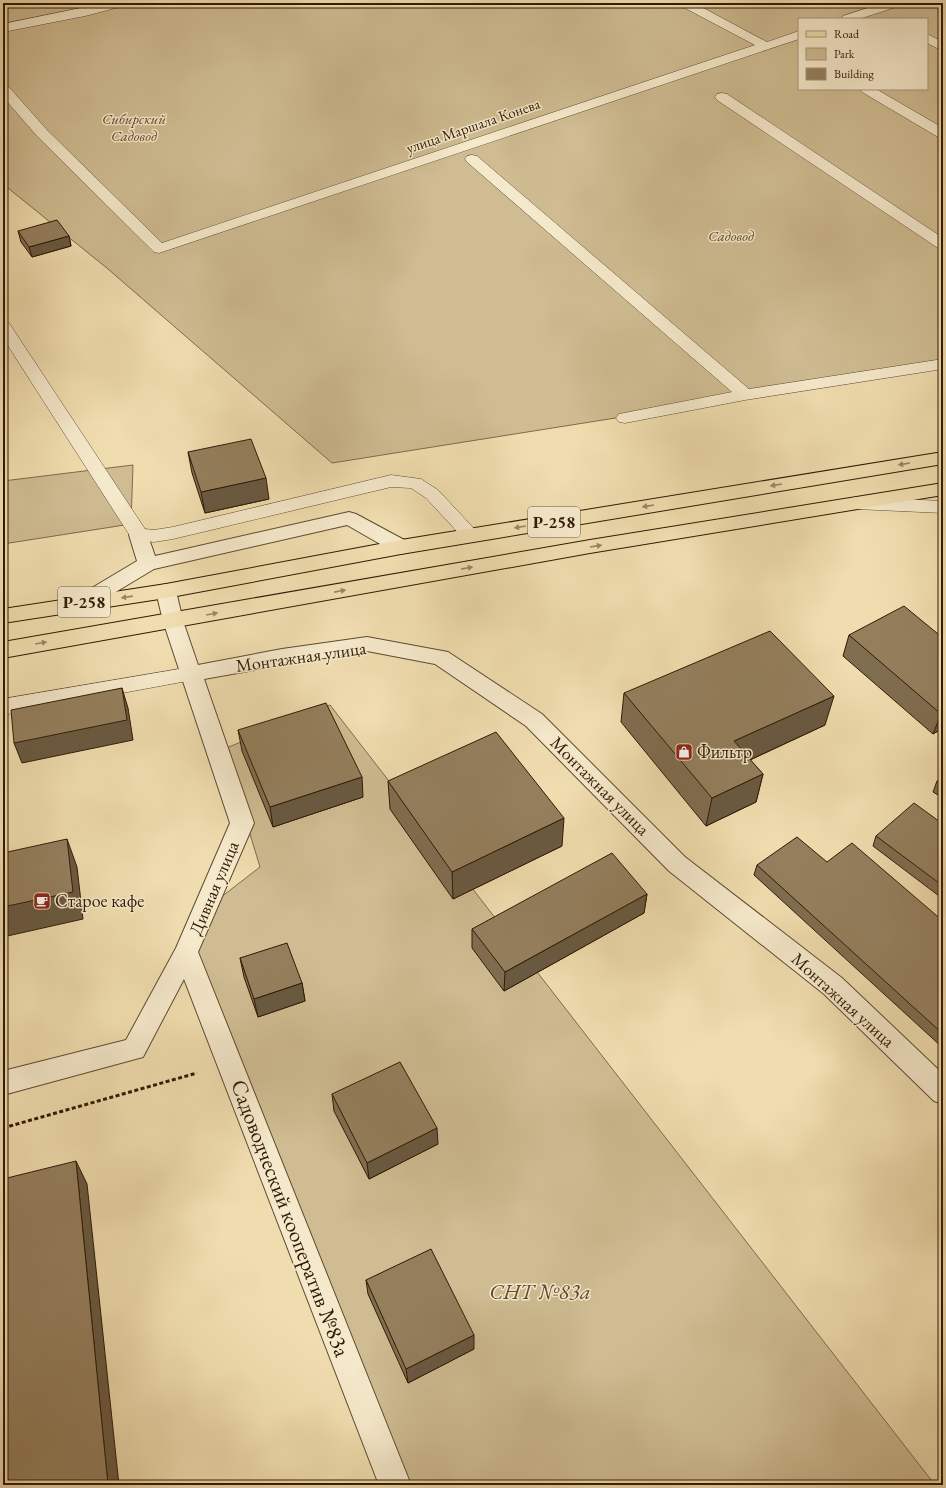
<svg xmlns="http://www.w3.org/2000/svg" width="946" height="1488" viewBox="0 0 946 1488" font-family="'EB Garamond',serif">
  <rect width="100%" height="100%" fill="#f0ddaf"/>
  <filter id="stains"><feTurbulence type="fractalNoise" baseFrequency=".005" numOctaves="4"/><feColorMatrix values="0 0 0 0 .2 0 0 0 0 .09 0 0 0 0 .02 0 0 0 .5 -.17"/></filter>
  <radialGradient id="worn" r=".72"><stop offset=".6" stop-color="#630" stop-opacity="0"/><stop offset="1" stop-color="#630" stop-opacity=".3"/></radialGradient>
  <!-- green -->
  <g fill="#cfbc92" stroke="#806a4b" fill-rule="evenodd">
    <path d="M3,3h940v363l-611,97 -224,-194 -105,-85zM799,19h128v70h-128z"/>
    <path d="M133,465l-2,59 -128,20v-63z"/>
    <path d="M330,705l605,780h-526l-224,-560 75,-58 -36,-118z"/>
  </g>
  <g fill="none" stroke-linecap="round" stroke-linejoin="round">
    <defs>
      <g id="lane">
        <path d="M105,3h20l-2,3 -38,10 -82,16v-8z"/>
        <path d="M679,3h15l73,39 32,-11v8l-640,214 -5,-1 -117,-116 -34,-39v-12l5,1 39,44 115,113 593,-198 -74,-39z"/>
        <path d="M883,3h18l-2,3 -40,13h-18l2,-3z"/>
        <path d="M927,34l16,8v9l-16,-8z"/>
        <path d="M860,89h16l67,39v10l-5,-1 -76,-45z"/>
        <path d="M722,93l5,1 216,144v11l-5,-1 -221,-148 -2,-3 2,-3z"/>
        <path d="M472,155l5,1 272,233 194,-30v10l-198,31 -120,23 -6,-1 -3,-4 3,-4 113,-22 -265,-230 -2,-3 2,-3z"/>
        <path d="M3,321l6,2 2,3 134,203 9,1 19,-3 218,-52 30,4 17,11 42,45 -2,4 -7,2 -7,-2 -38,-41 -15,-10 -20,-1 -218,52 -19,3 -22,-3 -129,-201z"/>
        <path d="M856,497l87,4v12l-87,-4 -6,-2 -3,-4 3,-4z"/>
        <path d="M191,667l7,2 3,5 -3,5 -195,36v-16z"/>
      </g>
      <g id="street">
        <path d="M349,512l7,2 52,28 3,5 -3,5 -7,2 -7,-2 -47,-27 -193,44 -65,39 -7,2 -7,-2 -3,-5 3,-5 62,-37 -8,-26 3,-5 7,-2 7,2 9,26z"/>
        <path d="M166,584l7,2 3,5 7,30 15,44 84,-16 85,-12 81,15 94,62 143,143 157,121 101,96v30l-9,-3 -110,-107 -155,-123 -143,-145 -91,-62 -68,-13 -85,14 -78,14 50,144 -56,129 213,533h-32l-195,-506 -41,78 -140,38v-24l123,-31 50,-92 54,-125 -67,-202 -7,-30 3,-5z"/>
      </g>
      <g id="primary">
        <path d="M943,452v12l-542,90 -235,44 -163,25v-14l163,-25 235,-44z"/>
        <path d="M943,483v12l-353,58 -587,105v-16l587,-102z"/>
      </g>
    </defs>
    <!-- lane casing -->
    <use href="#lane" stroke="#604a2f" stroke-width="1"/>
    <!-- street casing -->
    <use href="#street" stroke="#604a2f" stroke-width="2"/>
    <!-- primary casing -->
    <use href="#primary" stroke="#301904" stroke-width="2"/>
    <!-- path -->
    <path stroke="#301904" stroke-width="3" stroke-dasharray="4 2.5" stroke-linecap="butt" d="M3,1128l194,-55"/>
    <!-- lane -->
    <use href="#lane" fill="#f5e9cb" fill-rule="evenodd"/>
    <!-- street -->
    <use href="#street" fill="#f5e9cb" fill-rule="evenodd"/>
    <!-- primary -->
    <use href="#primary" fill="#f0ddaf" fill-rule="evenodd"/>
  </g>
  <!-- wall -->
  <g fill="#7f6d50" stroke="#301904">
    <path d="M18,231l51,5 2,10 -39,11 -11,-15z"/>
    <path d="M188,452l81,47 -64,14 -13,-40z"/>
    <path d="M849,635l94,3v90l-10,6 -90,-78z"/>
    <path d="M624,693l201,32 -75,35 13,14 -7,28 -50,24 -85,-104z"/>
    <path d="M238,730l125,67 -90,30 -31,-76z"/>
    <path d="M943,776v22l-10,-6 4,-11z"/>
    <path d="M388,781l174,65 -109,53 -63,-90z"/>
    <path d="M943,824v75l-70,-53 3,-10z"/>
    <path d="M827,862l116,59v127l-189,-173 3,-10z"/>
    <path d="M647,894l-3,19 -140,78 -32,-43v-19z"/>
    <path d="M240,958l62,25 3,18 -47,16 -14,-40z"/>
    <path d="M332,1094l106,50 -69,35 -35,-68z"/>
    <path d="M366,1280l108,69 -66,34 -40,-89z"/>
  </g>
  <!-- shaded-wall -->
  <g fill="#685941" stroke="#301904">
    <path d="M69,236l2,10 -39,11 -3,-10z"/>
    <path d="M266,478l3,21 -64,14 -4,-21z"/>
    <path d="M122,688l6,20 5,32 -111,23 -8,-20z"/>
    <path d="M834,696l-9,29 -97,45 6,-29z"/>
    <path d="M943,712v16l-10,6 8,-20z"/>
    <path d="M763,774l-7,28 -50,24 6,-28z"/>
    <path d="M362,777l1,20 -90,30 -3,-20z"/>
    <path d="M564,818l-2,28 -109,53 -1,-27z"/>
    <path d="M67,839l10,28 6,52 -80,18v-30z"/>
    <path d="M647,894l-3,19 -140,78 1,-19z"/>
    <path d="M302,983l3,18 -47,16 -4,-18z"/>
    <path d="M437,1128l1,16 -69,35 -2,-16z"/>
    <path d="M76,1161l11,23 32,301h-11z"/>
    <path d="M474,1335v14l-66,34 -2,-14z"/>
  </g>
  <!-- building -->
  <g fill="#947f5d" stroke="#301904">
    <path d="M57,220l12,16 -40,11 -11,-16z"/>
    <path d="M251,439l15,39 -65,14 -13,-40z"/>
    <path d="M904,606l39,32v74l-2,2 -92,-79z"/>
    <path d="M770,631l64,65 -100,45 29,33 -51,24 -88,-105z"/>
    <path d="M122,688l5,32 -113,23 -3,-33z"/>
    <path d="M326,703l36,74 -92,30 -32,-77z"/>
    <path d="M496,732l68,86 -112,54 -64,-91z"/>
    <path d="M943,776v9l-6,-4z"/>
    <path d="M914,803l29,21v62l-67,-50z"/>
    <path d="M797,837l30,25 25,-19 91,78v113l-186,-169z"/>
    <path d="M67,839l6,53 -70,15v-54z"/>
    <path d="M612,853l35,41 -142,78 -33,-43z"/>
    <path d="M287,943l15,40 -48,16 -14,-41z"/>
    <path d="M400,1062l37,66 -70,35 -35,-69z"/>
    <path d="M76,1161l32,324h-105v-306z"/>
    <path d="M431,1249l43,86 -68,34 -40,-89z"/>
  </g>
  <!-- one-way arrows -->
  <defs><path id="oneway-solid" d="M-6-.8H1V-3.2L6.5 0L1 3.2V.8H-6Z"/></defs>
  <g fill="#9a8562">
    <use href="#oneway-solid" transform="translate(904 464) rotate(171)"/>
    <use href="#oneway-solid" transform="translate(776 485) rotate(171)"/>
    <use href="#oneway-solid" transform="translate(648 506) rotate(171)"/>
    <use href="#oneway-solid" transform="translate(520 527) rotate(171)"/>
    <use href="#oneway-solid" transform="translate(596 546) rotate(-9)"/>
    <use href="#oneway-solid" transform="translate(467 568) rotate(-11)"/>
    <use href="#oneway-solid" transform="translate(340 591) rotate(-11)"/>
    <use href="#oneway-solid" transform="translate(127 597) rotate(172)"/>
    <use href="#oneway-solid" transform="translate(212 614) rotate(-10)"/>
    <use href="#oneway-solid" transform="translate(41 643) rotate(-10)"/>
  </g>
  <!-- icons -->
  <defs>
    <symbol id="shop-square" viewBox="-11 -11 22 22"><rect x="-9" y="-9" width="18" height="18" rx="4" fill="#8f2418" stroke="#f5e9cb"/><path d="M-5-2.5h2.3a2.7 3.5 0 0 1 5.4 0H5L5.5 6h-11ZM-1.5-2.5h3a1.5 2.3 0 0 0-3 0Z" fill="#fff"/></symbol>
    <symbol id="cafe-square" viewBox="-11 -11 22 22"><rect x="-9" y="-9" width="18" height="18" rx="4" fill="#8f2418" stroke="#f5e9cb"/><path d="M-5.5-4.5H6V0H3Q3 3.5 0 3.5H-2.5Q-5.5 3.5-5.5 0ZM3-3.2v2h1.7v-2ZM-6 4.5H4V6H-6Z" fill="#fff"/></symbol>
  </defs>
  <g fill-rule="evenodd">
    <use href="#shop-square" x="674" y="742" width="20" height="20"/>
    <use href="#cafe-square" x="32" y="891" width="20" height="20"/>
  </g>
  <g text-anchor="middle" stroke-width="3" stroke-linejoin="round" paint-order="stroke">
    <!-- far-park labels -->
    <g font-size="15" font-style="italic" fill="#604a2f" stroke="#f5e9cb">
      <text x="134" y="124">Сибирский<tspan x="134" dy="17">Садовод</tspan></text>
      <text x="731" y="241">Садовод</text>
    </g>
    <!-- far-street labels -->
    <g font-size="15" fill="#301904" stroke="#f5e9cb">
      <text transform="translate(473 126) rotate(-19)" y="5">улица Маршала Конева</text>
    </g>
    <!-- shield labels -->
    <g fill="#f5e9cb" stroke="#6b5740" stroke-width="1">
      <rect x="528" y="507" width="52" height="30" rx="3"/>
      <rect x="58" y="587" width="52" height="30" rx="3"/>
    </g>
    <g font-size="17" font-weight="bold" fill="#301904">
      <text x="554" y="528">Р-258</text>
      <text x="84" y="608">Р-258</text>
    </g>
    <!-- street labels -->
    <g font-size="18" fill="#301904" stroke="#f5e9cb">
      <text transform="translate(301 657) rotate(-8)" y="6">Монтажная улица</text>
      <text transform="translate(600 786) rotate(45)" y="6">Монтажная улица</text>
      <text transform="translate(214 888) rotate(-67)" y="6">Дивная улица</text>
      <text transform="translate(843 1000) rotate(42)" y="6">Монтажная улица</text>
    </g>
    <!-- poi labels -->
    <g font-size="18" fill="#301904" stroke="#f5e9cb" text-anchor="start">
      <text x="697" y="758">Фильтр</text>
      <text x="55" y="907">Старое кафе</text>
    </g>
    <!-- near-street labels -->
    <g font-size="22" fill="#301904" stroke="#f5e9cb">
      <text transform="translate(291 1218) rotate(69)" y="8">Садоводческий кооператив №83а</text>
    </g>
    <!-- near-park labels -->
    <g font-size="22" font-style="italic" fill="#604a2f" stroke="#f5e9cb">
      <text x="540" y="1299">СНТ №83а</text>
    </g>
  </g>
  <!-- margin -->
  <rect width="946" height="1488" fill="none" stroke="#f0ddaf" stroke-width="16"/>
  <rect x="4" y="4" width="938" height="1480" fill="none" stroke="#301904" stroke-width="2"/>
  <rect x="8" y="8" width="930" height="1472" fill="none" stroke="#301904"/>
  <!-- legend -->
  <rect x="798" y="18" width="130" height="72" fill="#f5e9cb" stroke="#a6967b"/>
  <rect x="806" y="31" width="20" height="6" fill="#f0ddaf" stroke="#a6967b"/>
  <text x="834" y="38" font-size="12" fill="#301904">Road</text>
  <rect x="806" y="48" width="20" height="12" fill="#cfbc92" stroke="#a6967b"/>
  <text x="834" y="58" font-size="12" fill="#301904">Park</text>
  <rect x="806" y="68" width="20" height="12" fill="#947f5d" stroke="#a6967b"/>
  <text x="834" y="78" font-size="12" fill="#301904">Building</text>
  <rect width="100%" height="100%" filter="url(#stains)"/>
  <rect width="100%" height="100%" fill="url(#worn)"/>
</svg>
